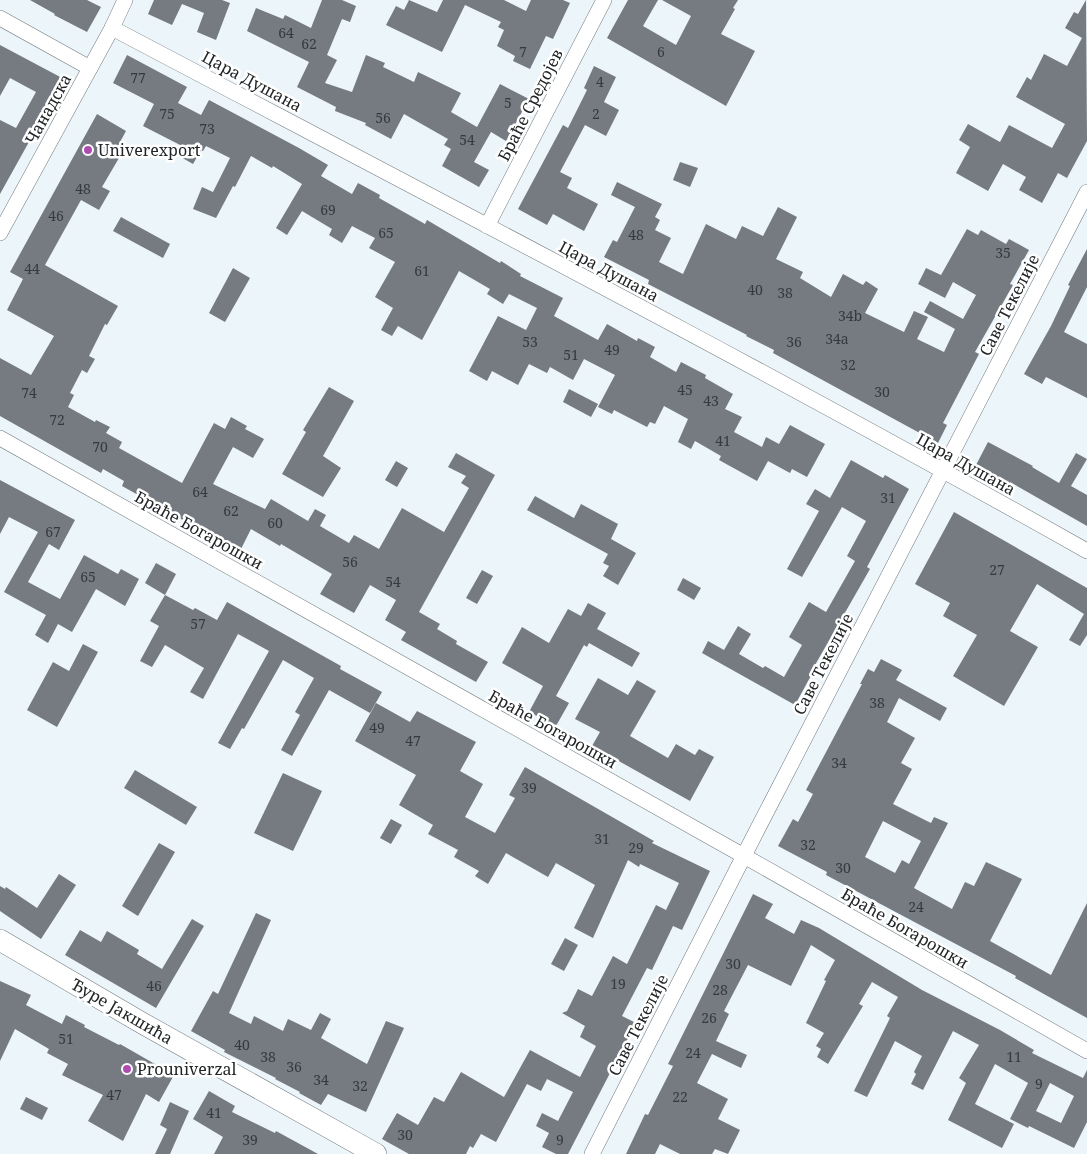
<svg xmlns="http://www.w3.org/2000/svg" width="1087" height="1154" viewBox="0 0 1087 1154" font-family="'Noto Serif',serif">
  <rect width="100%" height="100%" fill="#ecf5fa"/>
  <!-- building -->
  <g fill="#757b81" fill-rule="evenodd">
    <path d="M30,0h57l14,7 -14,25 -33,-17 1,-1z"/>
    <path d="M154,0h68l8,3 -14,37 -19,-8 7,-19 -22,-9 -10,21 -24,-11z"/>
    <path d="M322,0h20l14,6 -6,16 -8,-3 -15,36 10,5 -12,23 27,9 14,-37 19,8 -2,4 31,15 4,-10 43,21 -10,19 26,15 23,-43 29,15 -23,42 -15,-9 -17,30 15,8 -10,17 -37,-21 9,-17 -7,-4 4,-6 -44,-25 -13,25 -26,-14 1,-2 -31,-12 1,-4 -39,-20 12,-25 -62,-31 9,-23 27,11 2,-4 26,13z"/>
    <path d="M409,0l28,12 6,-12h61l22,11 5,-11h32l7,3 -17,36 -7,-3 -16,33 -17,-8 2,-5 -18,-10 7,-16 -6,-3 3,-5 -36,-17 -23,47 -56,-27 10,-19 8,4z"/>
    <path d="M628,0h30l-15,26 33,19 15,-29 -29,-16h76l-5,8 2,1 -14,25 34,17 -29,55 -119,-68z"/>
    <path d="M1086,0l1,141 -20,37 -9,-5 -16,30 -23,-13 7,-13 -23,-13 -15,27 -32,-18 14,-26 -11,-7 9,-16 32,18 9,-17 43,23 13,-24 -49,-27 11,-20 4,3 13,-26 23,12 15,-28 -17,-10 9,-16 4,2z"/>
    <path d="M0,45l64,34 -64,115v-74l16,8 20,-36 -26,-14 -10,18z"/>
    <path d="M127,55l60,32 -9,16 23,12 8,-15 90,48 29,17 -7,11 31,18 6,-11 22,12 -1,3 46,26 2,-4 73,43 1,-2 20,13 -1,2 43,22 -9,18 44,24 9,-16 30,17 1,-3 17,9 -5,10 26,15 5,-10 25,13 -1,3 28,16 -8,15 17,8 -8,15 28,15 4,-10 13,7 11,-19 35,19 -18,33 -15,-8 -2,4 -22,-12 -11,20 -38,-21 2,-4 -26,-15 -4,8 -13,-7 10,-23 -24,-13 -9,18 -5,-2 -3,5 -33,-17 -2,4 -14,-7 17,-32 -31,-16 -11,21 -23,-13 -3,6 -18,-9 -11,21 -26,-14 -5,10 -18,-10 29,-55 28,14 11,-22 -28,-14 -6,10 -16,-10 3,-5 -31,-18 -37,69 -24,-14 -6,10 -11,-6 12,-22 -18,-11 20,-35 -26,-14 6,-10 -23,-12 -10,17 -13,-8 3,-6 -30,-18 -15,24 -11,-7 26,-44 -29,-18 -1,2 -21,-12 -16,31 -2,-1 -17,32 -23,-9 9,-22 11,5 17,-34 -24,-12 -3,5 -2,-1 -8,14 -14,-8 5,-9 -41,-21 11,-22 -41,-21z"/>
    <path d="M594,66l22,11 -12,25 15,8 -13,26 -21,-11 -25,47 12,6 -5,10 31,16 -14,27 -31,-17 -6,11 -29,-16 45,-84 5,3 19,-38 -3,-2z"/>
    <path d="M97,114l29,17 -13,24 6,3 -17,29 8,4 -11,19 -18,-10 -36,65 73,41 -11,19 -2,-1 -16,32 6,3 -8,14 -5,-3 -12,23 4,2 -6,12 27,15 1,-2 14,7 -4,6 16,9 -3,6 63,35 32,-60 11,6 6,-12 16,9 -2,3 19,10 -11,19 -20,-11 -20,37 52,25 6,-10 37,22 7,-12 11,6 -6,11 29,17 5,-8 25,14 23,-41 42,24 25,-44 -8,-5 5,-7 -18,-9 8,-14 39,22 -76,137 21,12 -3,5 20,12 -1,3 32,18 -12,20 -75,-42 5,-8 -21,-12 11,-20 -26,-15 -16,28 -34,-19 12,-20 -51,-30 -1,2 -29,-17 -10,20 -40,-19 -79,-44 2,-5 -21,-12 -2,4 -101,-57v-58l31,17 23,-39 -47,-26 16,-31 -13,-7z"/>
    <path d="M680,162l18,6 -8,19 -17,-7z"/>
    <path d="M617,182l45,22 -7,13 5,3 -5,10 16,8 -12,24 24,12 23,-50 30,15 6,-13 21,10 15,-29 19,10 -21,42 27,13 -3,6 31,19 12,-23 20,11 3,-4 12,8 -13,24 39,19 10,-21 14,6 -11,22 27,13 11,-23 -31,-17 6,-11 33,18 13,-24 -23,-13 -8,16 -27,-14 8,-16 15,7 26,-46 11,6 3,-5 25,14 3,-5 20,11 -19,34 3,1 -38,67 4,2 -36,69 4,2 -9,18 -165,-90 1,-3 -28,-14 1,-1 -99,-51 1,-4 -45,-23 9,-17 4,2 18,-35 -24,-12z"/>
    <path d="M121,217l49,27 -7,14 -50,-27z"/>
    <path d="M1087,249v38l-23,45 23,12v54l-41,-21 -4,7 -18,-10 27,-48 19,-40 -2,-1z"/>
    <path d="M233,268l17,10 -25,44 -16,-9z"/>
    <path d="M329,387l25,14 -31,55 18,12 -18,29 -41,-23 24,-42 -3,-2z"/>
    <path d="M569,389l29,15 -7,13 -28,-15z"/>
    <path d="M988,442l45,24 -1,1 27,16 17,-30 11,6 -16,27 16,9v31l-77,-44v2l-34,-19z"/>
    <path d="M851,460l32,18 2,-3 24,14 -42,78 3,2 -59,103h2l-18,33 -93,-52 6,-12 16,9 14,-24 13,8 -12,20 24,14 2,-2 19,11 18,-32 -13,-8 20,-35 17,10 29,-51 -8,-5 19,-35 -24,-14 -40,70 -15,-8 32,-58 -13,-7 9,-15 15,9z"/>
    <path d="M396,461l12,7 -11,19 -12,-7z"/>
    <path d="M0,480l75,40 -16,30 -10,-6 -21,38 32,17 24,-44 34,19 3,-5 18,10 -14,27 -29,-17 -24,43 -14,-8 -10,19 -13,-8 11,-20 -42,-23 34,-60 -29,-15 -9,17z"/>
    <path d="M535,496l39,22 7,-14 37,20 -7,15 25,14 -18,32 -15,-9 6,-10 -6,-3 5,-9 -81,-44z"/>
    <path d="M954,512l133,76v47l-7,11 -11,-6 15,-26 -47,-30 -27,47 28,16 -34,59 -51,-30 24,-41 -34,-19 7,-13 -35,-19z"/>
    <path d="M156,563l20,11 -11,21 -20,-12z"/>
    <path d="M482,570l11,6 -16,28 -11,-6z"/>
    <path d="M683,578l18,10 -7,12 -17,-10z"/>
    <path d="M165,595l28,15 2,-2 22,12 10,-18 114,64 -1,3 42,23 -12,21 -41,-23 -37,66 -11,-6 19,-35 -5,-3 19,-34 -31,-18 -39,69 -2,-1 -12,21 -12,-6 51,-92 -31,-17 -35,65 -13,-7 14,-24 -39,-23 -13,22 -12,-6 19,-35 -9,-5z"/>
    <path d="M588,603l18,10 -9,16 43,24 -8,14 -43,-24 -2,4 -3,-2 -28,51 13,7 -13,23 -27,-14 14,-26 -41,-23 20,-36 27,16 19,-34 13,7z"/>
    <path d="M83,644l15,8 -41,75 -30,-17 26,-48 16,9z"/>
    <path d="M881,659l21,11 -6,10 51,28 -7,13 -41,-23 -12,24 28,16 -14,25 11,6 -19,35 38,19 3,-6 14,6 -34,65 38,21 13,-27 9,4 12,-24 36,17 -32,62 61,34 36,-72v115l-72,-40 1,-2 -190,-101 1,-3 -49,-26 15,-27 5,3 15,-28 -7,-4 56,-106h-2l8,-15 6,3zM883,821l38,20 -12,23 -7,-4 -7,13 -30,-16z"/>
    <path d="M598,678l30,17 9,-15 19,11 -26,45 38,22 8,-14 19,11 4,-6 15,8 -24,44 -98,-55 8,-14 -25,-13z"/>
    <path d="M376,703l34,19 7,-11 59,31 -16,29 23,13 -18,33 30,16 20,-35 -6,-3 16,-28 129,74 -2,2 58,28 -28,59 -9,-4 -21,44 -5,-2 -25,48 14,7 -68,131h-12l-14,-7 7,-14 -13,-7 6,-13 16,8 15,-29 -26,-13 -6,12 -14,-7 -31,58 -15,-8 -8,14 -3,-2 -4,8h-57l-27,-15 15,-26 21,12 16,-28 10,5 17,-30 43,25 26,-47 50,27 16,-31 -16,-9 5,-11 -23,-13 5,-2 11,-22 14,7 21,-40 14,8 29,-59 10,5 13,-27 -39,-19 -1,3 -11,-7 -35,78 -19,-10 21,-43 -39,-22 -8,14 -42,-24 -18,31 -13,-8 4,-5 -25,-14 4,-7 -30,-16 5,-9 -34,-20 17,-30 -61,-34z"/>
    <path d="M135,770l62,37 -11,18 -62,-37z"/>
    <path d="M283,773l39,18 -29,60 -39,-18z"/>
    <path d="M391,819l11,6 -11,19 -11,-6z"/>
    <path d="M159,843l16,9 -37,64 -16,-10z"/>
    <path d="M59,874l17,11 -35,54 -41,-28v-25l5,3 1,-2 31,21z"/>
    <path d="M753,894l20,10 -8,14 29,16 7,-14 18,8 103,62 78,40 34,20 -2,3 51,25 4,-8v52l-13,26 -45,-22 -1,2 -18,-9 18,-36 -33,-19 -20,40 39,20 -12,24 -54,-28 18,-37 -7,-5 20,-33 -26,-14 -30,59 -12,-6 5,-10 -2,-2 8,-16 -27,-15 -28,56 -13,-6 36,-73 -3,-2 11,-19 -26,-15 -13,22 4,2 -35,58 -11,-7 4,-8 -5,-3 8,-13 -18,-10 20,-42 -2,-1 11,-20 -24,-15 -20,41 -43,-21 -24,46 5,3 -13,27 31,14 -6,13 -29,-14 -15,29 31,16 -10,20 22,11 -12,24 -13,-5 -3,5h-32l-20,-10 -5,10h-29l19,-40 3,1 25,-49 -5,-2zM1050,1083l24,13 -13,27 -25,-12z"/>
    <path d="M256,913l15,7 -42,93 22,11 3,-8 29,15 5,-12 23,11 9,-17 11,6 -10,19 46,26 19,-43 18,7 -38,84 -38,-18 -7,11 -22,-12 1,-1 -25,-13 1,-1 -52,-26 1,-2 -34,-19 22,-40 5,3z"/>
    <path d="M192,919l12,7 -48,82 -91,-53 15,-25 21,12 6,-11 32,19 -2,4 25,15z"/>
    <path d="M565,938l13,7 -14,26 -13,-7z"/>
    <path d="M0,981l31,14 -5,10 36,19 4,-9 19,10 -1,2 35,18 1,-1 54,31 -15,27 -13,-8 -23,47 -35,-20 15,-26 -41,-20 6,-11 -21,-11 2,-4 -34,-20 -15,32z"/>
    <path d="M209,1091l26,15 -3,6 43,21 1,-2 42,23h-104l9,-17 -30,-18z"/>
    <path d="M26,1097l22,11 -6,12 -22,-11z"/>
    <path d="M170,1102l19,9 -19,43h-15l12,-25 -7,-4z"/>
  </g>
  <g fill="none" stroke-linecap="round" stroke-linejoin="round">
    <defs>
      <g id="street">
        <path d="M0,18l90,50"/>
        <path d="M112,28c326,172 654,342 975,523"/>
        <path d="M487,226l117,-226"/>
        <path d="M0,233l112,-205 13,-28"/>
        <path d="M0,438l744,418 343,195"/>
        <path d="M592,1154l162,-318 333,-644"/>
      </g>
      <path id="secondary" d="M0,940l142,83 234,131"/>
    </defs>
    <!-- street casing -->
    <use href="#street" stroke="#727a7e" stroke-width="16"/>
    <!-- secondary casing -->
    <use href="#secondary" stroke="#727a7e" stroke-width="22"/>
    <!-- street -->
    <use href="#street" stroke="#fff" stroke-width="15"/>
    <!-- secondary -->
    <use href="#secondary" stroke="#fff" stroke-width="21"/>
  </g>
  <!-- markers -->
  <g fill="#b04cb1" stroke="#fff" stroke-width="2">
    <circle cx="88" cy="150" r="5"/>
    <circle cx="127" cy="1069" r="5"/>
  </g>
  <g text-anchor="middle" stroke-width="5" stroke-linejoin="round" paint-order="stroke">
    <!-- number labels -->
    <g font-size="14" fill="#353a3c">
      <text x="286" y="38">64</text>
      <text x="309" y="49">62</text>
      <text x="523" y="57">7</text>
      <text x="661" y="57">6</text>
      <text x="138" y="83">77</text>
      <text x="600" y="87">4</text>
      <text x="508" y="108">5</text>
      <text x="167" y="119">75</text>
      <text x="596" y="119">2</text>
      <text x="383" y="123">56</text>
      <text x="207" y="134">73</text>
      <text x="467" y="145">54</text>
      <text x="83" y="194">48</text>
      <text x="328" y="215">69</text>
      <text x="56" y="221">46</text>
      <text x="386" y="238">65</text>
      <text x="636" y="240">48</text>
      <text x="1003" y="258">35</text>
      <text x="32" y="274">44</text>
      <text x="422" y="276">61</text>
      <text x="755" y="295">40</text>
      <text x="785" y="298">38</text>
      <text x="850" y="321">34b</text>
      <text x="837" y="344">34a</text>
      <text x="530" y="347">53</text>
      <text x="794" y="347">36</text>
      <text x="612" y="355">49</text>
      <text x="571" y="360">51</text>
      <text x="848" y="370">32</text>
      <text x="685" y="395">45</text>
      <text x="882" y="397">30</text>
      <text x="29" y="398">74</text>
      <text x="711" y="406">43</text>
      <text x="57" y="425">72</text>
      <text x="723" y="446">41</text>
      <text x="100" y="452">70</text>
      <text x="200" y="497">64</text>
      <text x="888" y="503">31</text>
      <text x="231" y="516">62</text>
      <text x="275" y="528">60</text>
      <text x="53" y="537">67</text>
      <text x="350" y="567">56</text>
      <text x="997" y="575">27</text>
      <text x="88" y="582">65</text>
      <text x="393" y="587">54</text>
      <text x="198" y="629">57</text>
      <text x="877" y="708">38</text>
      <text x="377" y="733">49</text>
      <text x="413" y="746">47</text>
      <text x="839" y="768">34</text>
      <text x="529" y="793">39</text>
      <text x="602" y="844">31</text>
      <text x="808" y="850">32</text>
      <text x="636" y="853">29</text>
      <text x="843" y="873">30</text>
      <text x="916" y="912">24</text>
      <text x="733" y="969">30</text>
      <text x="618" y="989">19</text>
      <text x="154" y="991">46</text>
      <text x="720" y="995">28</text>
      <text x="709" y="1023">26</text>
      <text x="66" y="1044">51</text>
      <text x="242" y="1050">40</text>
      <text x="693" y="1058">24</text>
      <text x="268" y="1062">38</text>
      <text x="1014" y="1062">11</text>
      <text x="294" y="1072">36</text>
      <text x="321" y="1085">34</text>
      <text x="1039" y="1089">9</text>
      <text x="360" y="1091">32</text>
      <text x="114" y="1100">47</text>
      <text x="680" y="1102">22</text>
      <text x="214" y="1118">41</text>
      <text x="405" y="1140">30</text>
      <text x="250" y="1145">39</text>
      <text x="560" y="1145">9</text>
    </g>
    <!-- street labels -->
    <g font-size="16" fill="#202425" stroke="#fff">
      <text transform="translate(252 81) rotate(28)" y="6">Цара Душана</text>
      <text transform="translate(530 105) rotate(-63)" y="6">Браће Средојев</text>
      <text transform="translate(48 109) rotate(-61)" y="6">Чанадска</text>
      <text transform="translate(609 271) rotate(28)" y="6">Цара Душана</text>
      <text transform="translate(1009 305) rotate(-63)" y="6">Саве Текелије</text>
      <text transform="translate(966 464) rotate(29)" y="6">Цара Душана</text>
      <text transform="translate(199 530) rotate(29)" y="6">Браће Богарошки</text>
      <text transform="translate(823 664) rotate(-63)" y="6">Саве Текелије</text>
      <text transform="translate(553 729) rotate(29)" y="6">Браће Богарошки</text>
      <text transform="translate(905 928) rotate(30)" y="6">Браће Богарошки</text>
      <text transform="translate(122 1011) rotate(30)" y="6">Ђуре Јакшића</text>
      <text transform="translate(638 1025) rotate(-63)" y="6">Саве Текелије</text>
    </g>
    <!-- poi labels -->
    <g font-size="16" fill="#202425" stroke="#fff" text-anchor="start">
      <text x="98" y="156">Univerexport</text>
      <text x="137" y="1075">Prouniverzal</text>
    </g>
  </g>
</svg>
